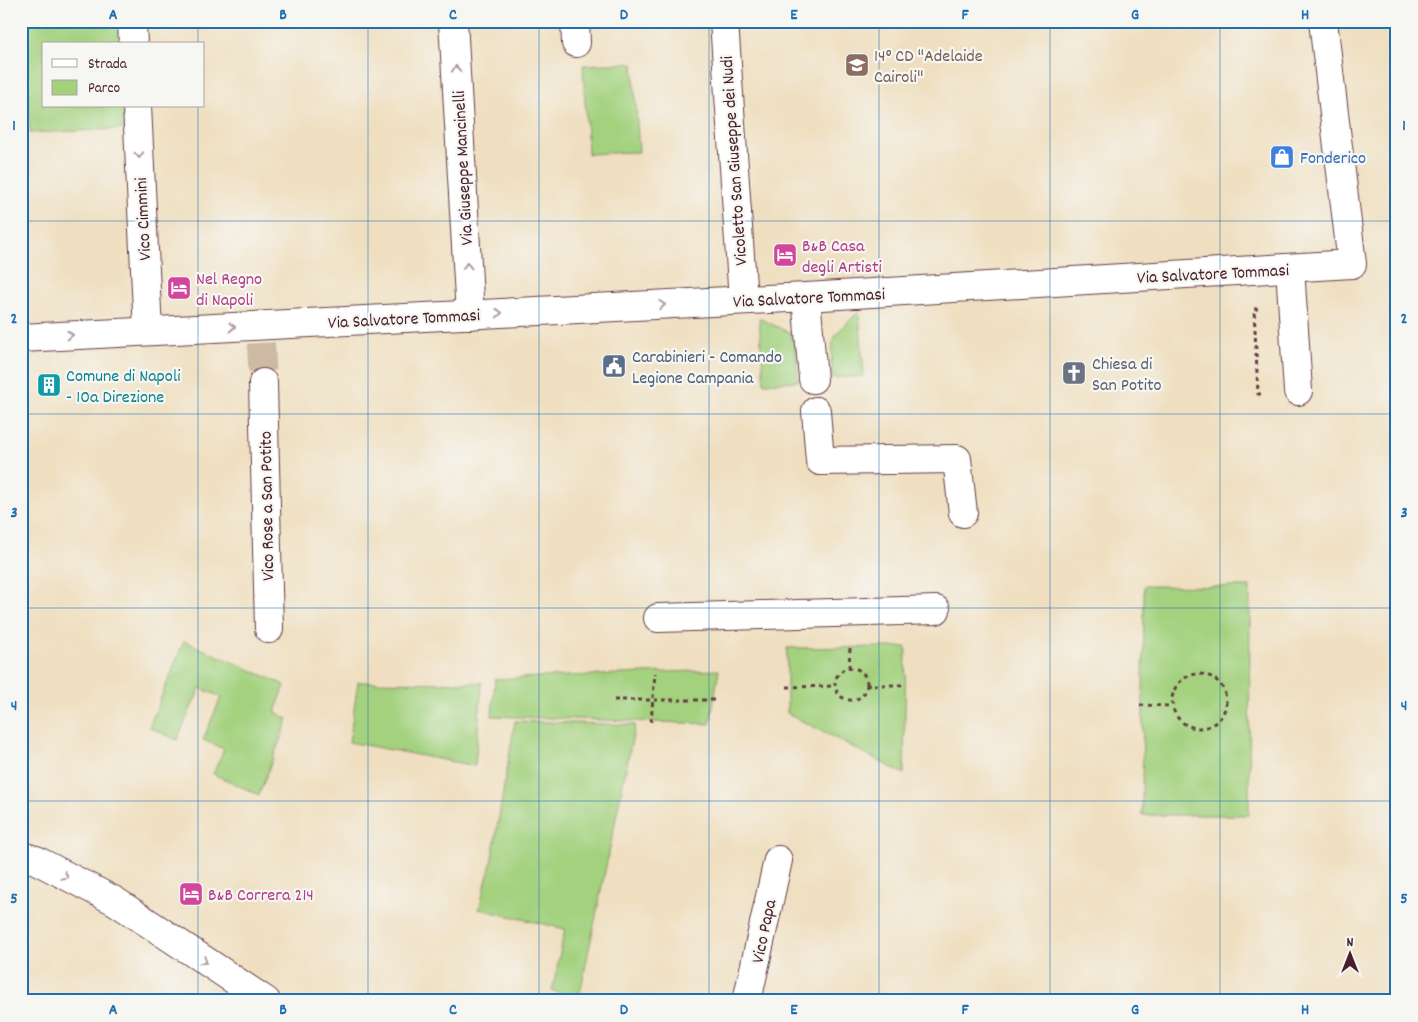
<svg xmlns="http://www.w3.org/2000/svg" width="1418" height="1022" viewBox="0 0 1418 1022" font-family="Dekko,sans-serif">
  <rect width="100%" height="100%" fill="#f6f6f2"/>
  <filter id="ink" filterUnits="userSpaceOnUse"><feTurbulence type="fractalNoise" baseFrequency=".02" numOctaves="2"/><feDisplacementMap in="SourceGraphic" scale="10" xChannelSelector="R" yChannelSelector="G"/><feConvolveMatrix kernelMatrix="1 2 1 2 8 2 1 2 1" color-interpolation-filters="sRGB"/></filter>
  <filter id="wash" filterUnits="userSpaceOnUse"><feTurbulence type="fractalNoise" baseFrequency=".0096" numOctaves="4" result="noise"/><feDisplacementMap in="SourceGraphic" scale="20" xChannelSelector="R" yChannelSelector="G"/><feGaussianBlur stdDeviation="1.12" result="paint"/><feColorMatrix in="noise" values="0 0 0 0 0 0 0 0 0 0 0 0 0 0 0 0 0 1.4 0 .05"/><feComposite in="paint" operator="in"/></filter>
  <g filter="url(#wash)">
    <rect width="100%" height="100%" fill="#efdfc0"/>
    <!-- green -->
    <g fill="#a3d17e" stroke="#767854">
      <path d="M24,21h95l2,23h-77v62h80l1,23 -95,4z"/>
      <path d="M633,63l6,89 -51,2 -5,-89z"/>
      <path d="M859,312l5,64 -32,2c-1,-40 -3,-40 27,-66z"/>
      <path d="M759,318l31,15 6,16 2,32 -34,2z"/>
      <path d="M1144,586l106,1 -1,228h-107z"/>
      <path d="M184,641l101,44 -10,27 13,7 -29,76 -46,-21 11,-25 -21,-9 18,-43 -21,-9 -23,52 -28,-13z"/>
      <path d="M906,647l-2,127 -117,-61v-65z"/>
      <path d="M719,670l-9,54 -218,-8 3,-37z"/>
      <path d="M358,682l124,1 -7,83 -126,-24z"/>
      <path d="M515,721l120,4 -56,273 -27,-7 13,-62 -86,-20 12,-45z"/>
    </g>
  </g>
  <g filter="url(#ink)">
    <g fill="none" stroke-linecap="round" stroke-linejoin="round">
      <!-- minor-tunnel -->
      <path stroke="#ceb9a2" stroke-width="28" stroke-dasharray="28 14" stroke-linecap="butt" d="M261,343l2,40"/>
      <defs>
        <g id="minor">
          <path d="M132,21l1,23"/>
          <path d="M453,21l17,294"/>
          <path d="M575,21l1,22"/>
          <path d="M724,21l19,279"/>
          <path d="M137,106l11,225"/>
          <path d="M1290,268l8,123"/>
          <path d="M806,297l7,82"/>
          <path d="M21,338l785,-41 546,-33 -29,-243"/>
          <path d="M263,383l6,246"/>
          <path d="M816,411l4,50 137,-2 6,54"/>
          <path d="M658,618l278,-8"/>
          <path d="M21,856l15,4 79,41 151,100"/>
          <path d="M747,1001l31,-141"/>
        </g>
      </defs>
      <!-- minor casing -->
      <use href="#minor" stroke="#633c41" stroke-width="30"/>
      <!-- path -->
      <g stroke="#633c41" stroke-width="3" stroke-dasharray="4 4" stroke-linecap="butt">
        <path d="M1258,309h-4l4,85h5"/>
        <path d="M849,668l1,-20"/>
        <circle cx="851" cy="684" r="16"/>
        <circle cx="1199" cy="701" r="27"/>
        <path d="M866,685h39"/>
        <path d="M787,687l48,-1"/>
        <path d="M614,700h100"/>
        <path d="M1140,705l32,1"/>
        <path d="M651,722l4,-49"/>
      </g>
      <!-- minor -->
      <use href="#minor" stroke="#fff" stroke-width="28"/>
    </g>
    <!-- one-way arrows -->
    <defs><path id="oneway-chevron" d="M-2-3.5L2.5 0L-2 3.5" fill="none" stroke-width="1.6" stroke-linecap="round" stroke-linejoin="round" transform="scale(1.25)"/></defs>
    <g stroke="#ae9aa0">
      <use href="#oneway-chevron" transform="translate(456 69) rotate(-93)"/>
      <use href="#oneway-chevron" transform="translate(139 155) rotate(87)"/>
      <use href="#oneway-chevron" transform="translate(467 266) rotate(-93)"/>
      <use href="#oneway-chevron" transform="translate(662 305) rotate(-3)"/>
      <use href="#oneway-chevron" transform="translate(499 313) rotate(-3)"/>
      <use href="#oneway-chevron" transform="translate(232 327) rotate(-3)"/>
      <use href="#oneway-chevron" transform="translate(70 335) rotate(-3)"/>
      <use href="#oneway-chevron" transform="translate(65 876) rotate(27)"/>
      <use href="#oneway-chevron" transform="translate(204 961) rotate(34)"/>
    </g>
  </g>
  <!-- grid -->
  <path fill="none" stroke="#1f6fb2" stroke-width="1" stroke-opacity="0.55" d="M198,21v23M368,21v980M539,21v980M709,21v980M879,21v980M1050,21v980M1220,21v980M198,106v895M21,221h1376M21,414h1376M21,608h1376M21,801h1376"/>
  <!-- icons -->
  <defs>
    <symbol id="school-square" viewBox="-11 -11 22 22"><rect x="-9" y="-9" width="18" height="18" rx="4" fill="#8d6e63" stroke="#f6f6f2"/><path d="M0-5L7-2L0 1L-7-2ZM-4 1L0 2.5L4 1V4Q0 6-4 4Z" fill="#fff"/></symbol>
    <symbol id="shop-square" viewBox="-11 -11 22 22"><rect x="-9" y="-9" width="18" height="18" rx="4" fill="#3f7fe0" stroke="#f6f6f2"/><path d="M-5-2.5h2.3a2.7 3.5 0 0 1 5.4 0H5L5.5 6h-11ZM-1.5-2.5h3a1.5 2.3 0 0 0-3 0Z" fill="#fff"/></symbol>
    <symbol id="hotel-square" viewBox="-11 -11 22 22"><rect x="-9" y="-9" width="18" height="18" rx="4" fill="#d1479c" stroke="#f6f6f2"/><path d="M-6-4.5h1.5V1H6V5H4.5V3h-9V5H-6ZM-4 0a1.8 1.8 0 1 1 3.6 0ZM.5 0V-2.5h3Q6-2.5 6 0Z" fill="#fff"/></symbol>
    <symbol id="civic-square" viewBox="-11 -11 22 22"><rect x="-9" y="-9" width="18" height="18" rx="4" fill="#5c6f8a" stroke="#f6f6f2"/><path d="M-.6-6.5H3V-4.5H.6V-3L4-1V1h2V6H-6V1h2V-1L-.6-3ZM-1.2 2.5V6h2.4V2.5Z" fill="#fff"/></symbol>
    <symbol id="church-square" viewBox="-11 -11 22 22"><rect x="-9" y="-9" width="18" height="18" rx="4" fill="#6b7280" stroke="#f6f6f2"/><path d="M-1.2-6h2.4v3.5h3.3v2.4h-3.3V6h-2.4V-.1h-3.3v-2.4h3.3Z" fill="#fff"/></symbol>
    <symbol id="building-square" viewBox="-11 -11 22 22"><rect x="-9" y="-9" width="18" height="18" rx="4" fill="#0f9aa8" stroke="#f6f6f2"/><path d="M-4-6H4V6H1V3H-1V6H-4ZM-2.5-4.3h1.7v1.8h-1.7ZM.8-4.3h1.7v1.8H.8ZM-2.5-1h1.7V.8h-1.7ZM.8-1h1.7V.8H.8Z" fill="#fff"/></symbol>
  </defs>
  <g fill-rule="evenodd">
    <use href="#school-square" x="843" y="51" width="28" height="28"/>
    <use href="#shop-square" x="1268" y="143" width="28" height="28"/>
    <use href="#hotel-square" x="771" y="241" width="28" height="28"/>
    <use href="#hotel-square" x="165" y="274" width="28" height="28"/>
    <use href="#civic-square" x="600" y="352" width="28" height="28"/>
    <use href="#church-square" x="1060" y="359" width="28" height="28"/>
    <use href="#building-square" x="35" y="371" width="28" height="28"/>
    <use href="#hotel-square" x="177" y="880" width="28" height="28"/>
  </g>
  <g text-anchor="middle" stroke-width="4.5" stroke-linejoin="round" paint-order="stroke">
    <!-- education labels -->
    <g font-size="18" fill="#785e54" stroke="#f6f6f2" text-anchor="start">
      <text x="874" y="61">14° CD "Adelaide<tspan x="874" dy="21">Cairoli"</tspan></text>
    </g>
    <!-- shop labels -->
    <g font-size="18" fill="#366cbe" stroke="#f6f6f2" text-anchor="start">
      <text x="1300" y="163">Fonderico</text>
    </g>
    <!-- street labels -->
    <g font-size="18" fill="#4a1f2b" stroke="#f6f6f2">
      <text transform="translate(733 161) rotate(-94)" y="6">Vicoletto San Giuseppe dei Nudi</text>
      <text transform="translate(462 168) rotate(-93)" y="6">Via Giuseppe Mancinelli</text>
      <text transform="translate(142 219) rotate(-93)" y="6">Vico Cimmini</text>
      <text transform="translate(1213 273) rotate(-3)" y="6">Via Salvatore Tommasi</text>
      <text transform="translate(809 297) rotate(-3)" y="6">Via Salvatore Tommasi</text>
      <text transform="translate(404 318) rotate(-3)" y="6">Via Salvatore Tommasi</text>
      <text transform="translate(266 506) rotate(-91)" y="6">Vico Rose a San Potito</text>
      <text transform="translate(763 931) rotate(-78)" y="6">Vico Papa</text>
    </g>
    <!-- hotel labels -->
    <g font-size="18" fill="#b23c85" stroke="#f6f6f2" text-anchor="start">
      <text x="802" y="251">B&amp;B Casa<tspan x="802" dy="21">degli Artisti</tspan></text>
      <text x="196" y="284">Nel Regno<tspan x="196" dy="21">di Napoli</tspan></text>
      <text x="208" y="900">B&amp;B Correra 214</text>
    </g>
    <!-- service labels -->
    <g font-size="18" fill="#4e5e75" stroke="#f6f6f2" text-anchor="start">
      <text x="632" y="362">Carabinieri - Comando<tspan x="632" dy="21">Legione Campania</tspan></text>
    </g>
    <!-- worship labels -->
    <g font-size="18" fill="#5b616d" stroke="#f6f6f2" text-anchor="start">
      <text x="1092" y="369">Chiesa di<tspan x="1092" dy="21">San Potito</tspan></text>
    </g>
    <!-- culture labels -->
    <g font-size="18" fill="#0d838f" stroke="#f6f6f2" text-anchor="start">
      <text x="66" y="381">Comune di Napoli<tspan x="66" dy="21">- 10a Direzione</tspan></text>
    </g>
  </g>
  <!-- margin -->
  <rect width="1418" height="1022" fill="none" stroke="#f6f6f2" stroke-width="55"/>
  <!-- legend -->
  <rect x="42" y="42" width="162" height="65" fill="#f6f6f2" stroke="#b1a0a2"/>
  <rect x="52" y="59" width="25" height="8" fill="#ffffff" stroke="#b1a0a2"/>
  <text x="88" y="68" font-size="15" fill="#4a1f2b">Strada</text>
  <rect x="52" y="80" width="25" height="15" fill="#a3d17e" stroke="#b1a0a2"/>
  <text x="88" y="92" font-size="15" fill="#4a1f2b">Parco</text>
  <!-- north arrow -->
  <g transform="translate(1350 954)" stroke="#f6f6f2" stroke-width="4" paint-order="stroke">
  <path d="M0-4L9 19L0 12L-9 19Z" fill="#4a1f2b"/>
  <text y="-8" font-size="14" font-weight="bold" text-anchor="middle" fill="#4a1f2b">N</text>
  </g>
  <rect x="28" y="28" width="1362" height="966" fill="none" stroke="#1f6fb2" stroke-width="2"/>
  <g font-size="16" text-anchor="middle" font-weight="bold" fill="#1f6fb2">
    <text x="113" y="19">A</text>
    <text x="283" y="19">B</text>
    <text x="453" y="19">C</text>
    <text x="624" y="19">D</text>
    <text x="794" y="19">E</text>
    <text x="965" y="19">F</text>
    <text x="1135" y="19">G</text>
    <text x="1305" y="19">H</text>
    <text x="14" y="130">1</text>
    <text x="1404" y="130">1</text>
    <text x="14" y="323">2</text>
    <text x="1404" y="323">2</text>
    <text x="14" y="517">3</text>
    <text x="1404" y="517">3</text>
    <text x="14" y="710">4</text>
    <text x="1404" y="710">4</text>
    <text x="14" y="903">5</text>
    <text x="1404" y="903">5</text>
    <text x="113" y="1014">A</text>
    <text x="283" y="1014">B</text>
    <text x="453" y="1014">C</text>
    <text x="624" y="1014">D</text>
    <text x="794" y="1014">E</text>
    <text x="965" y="1014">F</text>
    <text x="1135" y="1014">G</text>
    <text x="1305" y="1014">H</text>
  </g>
</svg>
